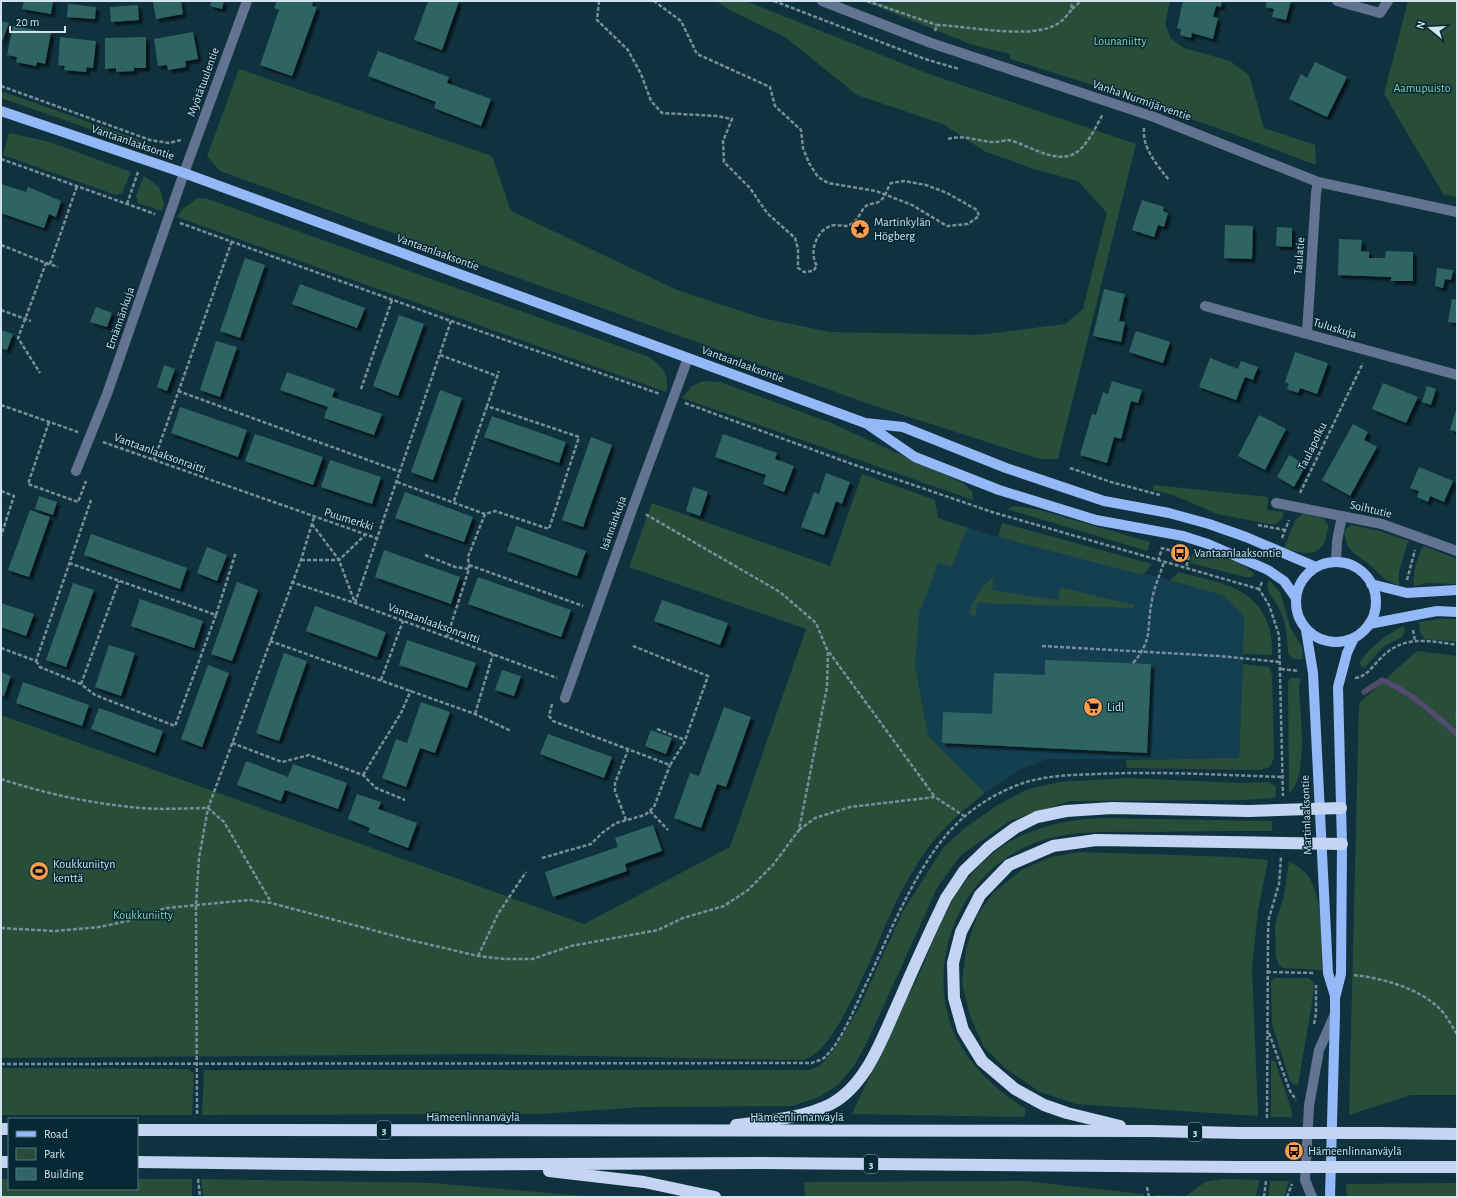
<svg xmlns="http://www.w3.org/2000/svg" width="1458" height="1198" viewBox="0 0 1458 1198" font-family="'Alegreya Sans',sans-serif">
  <defs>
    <filter id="shadow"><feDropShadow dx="3.5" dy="3.5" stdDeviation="1" flood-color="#0009"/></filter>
  </defs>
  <rect width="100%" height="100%" fill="#10323f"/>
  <!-- built -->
  <path fill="#133f50" d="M938,518l60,19 172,43 54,16 21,20 -6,143h-191l-25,9 -38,25 -57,-58 -13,-69 -13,-47z"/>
  <!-- green -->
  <g fill="#284e3a">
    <path d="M716,1h30l183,73 207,70 -78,315h-18l-168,-54 -652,-234 -13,-15 32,-87 253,87 19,55 166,79 85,28 68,14 148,3 87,-11 18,-15 24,-96 -29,-32 -44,-12 -50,-18 -41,-27 -86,-29 -72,-58 -57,-28z"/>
    <path d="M863,1l27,3 -8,-3h288l-5,23 6,15 13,9 46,13 19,14 15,53 51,17 1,20c-101,-39 -203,-74 -306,-106v-5l-37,-9z"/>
    <path d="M1408,1h49v196l-13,-2 -60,-101z"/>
    <path d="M1,91l139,49 -1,6 -138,-48z"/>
    <path d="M9,133l41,9 81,30 -9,21 -6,2 -113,-40z"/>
    <path d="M144,176l15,11 5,16 -2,8 -24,-8 -2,-7z"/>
    <path d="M198,198l10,1 441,158c14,10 21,18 17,35l-489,-175 7,-9z"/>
    <path d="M703,381l17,1 111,41 132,60 9,8 1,9 -291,-102 10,-12z"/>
    <path d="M862,474l73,26 3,18 29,10 -15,39 -14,-4 -19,51 -4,52 13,69 57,58c-25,19 -47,39 -64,65 -7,11 -15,24 -21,36 -19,36 -57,146 -90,163 -5,3 -13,3 -18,3l-307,-6 -484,4v-343l583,209 146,-77 76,-218 -177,-62 23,-64 178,63z"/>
    <path d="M1154,485l114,12 -1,13 16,2v6l-8,6h-6l-52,-10 -44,-19 -20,-5z"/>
    <path d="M1014,506l26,4 110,32 -3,9 -140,-42z"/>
    <path d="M1303,514l20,4 5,7c-2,31 -18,32 -44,23l11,-28z"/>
    <path d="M1002,523l150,41 -9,11 -145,-38z"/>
    <path d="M1352,525l27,6 29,10 -9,31v14l-13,-6 -16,-15 -16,-12 -6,-6 -4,-14 3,-5z"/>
    <path d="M1424,546l33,13v25l-29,-1 -14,3c-2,-13 3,-25 7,-37z"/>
    <path d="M1192,554c22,2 46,3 62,20l-2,3h-7l-55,-14z"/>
    <path d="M1179,572c38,11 80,13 91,59 2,8 2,17 2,24l-29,-1 1,-38 -20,-20 -54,-16z"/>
    <path d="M994,577l-2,13 66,10 2,-13 74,18v3l-157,-5 -1,14 -7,-3c4,-15 12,-28 25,-37z"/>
    <path d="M1269,580l11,12 10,35 12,20 1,12h-9l-6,-5c-1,-15 -1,-29 -8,-44 -4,-10 -17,-18 -11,-30z"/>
    <path d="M1440,619h17v23l-32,-3 -5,-7 -1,-10z"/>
    <path d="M1404,626l1,4 -3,7 -18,9 -20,22 -5,-5c12,-17 26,-28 45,-37z"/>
    <path d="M1417,651l40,5v439h-46l-62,20 10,-412z"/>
    <path d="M1243,664l26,3 3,8 2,83 -4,9 -11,3 -132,-2 -1,-8 113,-2z"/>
    <path d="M1291,678h10l-2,9c1,26 10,89 -10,106l-1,-111z"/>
    <path d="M1128,778l112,5 29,-1 7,5 -1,11 -34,2 -170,1 -60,19 -50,35 -23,31 -70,154 -14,26 -16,19 -19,12 -27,9 -149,1 -104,7 -337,1 2,-45h606l11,-5 12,-14 26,-43 44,-97 40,-63 23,-21 30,-21 32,-17 32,-7z"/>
    <path d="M1102,818l170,3v10c-41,0 -83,0 -124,1 -35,0 -74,-2 -108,9 -73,24 -113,109 -90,181 12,37 44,67 76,87l-2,8 -172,-3c22,-48 45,-95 68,-142 10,-22 18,-46 30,-67 35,-61 83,-84 152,-87z"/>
    <path d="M1080,852l154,5 34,3 -10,51 -6,56 6,149 -182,-12 -36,-12 -34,-23 -22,-22 -14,-31 -8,-33 4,-34 11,-33 16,-23 30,-24 28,-12z"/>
    <path d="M1289,861c7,5 17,10 21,18 14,26 11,62 12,91l-38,-2 -5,-3 -3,-8 -1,-33 9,-28z"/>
    <path d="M1274,978h35l5,5 -1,14 -15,88 -5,-1 -3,-3 -18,-57 -1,-42z"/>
    <path d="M1271,1061h4l16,47 1,9h-21z"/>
    <path d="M1,1068l186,1 7,4 -2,42h-191z"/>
    <path d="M1,1179h8v10h128v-10h55v18h-191z"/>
    <path d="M201,1179l230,4 166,14h-394z"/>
    <path d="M1224,1179l35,1 -3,17h-99l-2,-2 31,1 19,-14z"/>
    <path d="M1024,1181l120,13v3h-339l-1,-15z"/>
    <path d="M1270,1181h19l-5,16h-16z"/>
    <path d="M1457,1183v14h-110l-1,-13z"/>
  </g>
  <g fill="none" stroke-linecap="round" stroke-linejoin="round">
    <!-- stream -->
    <path stroke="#534b6d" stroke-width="5.5" d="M1364,692l18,-12c29,12 51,33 75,54"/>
  </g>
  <!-- building -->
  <g fill="#2f6564" filter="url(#shadow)">
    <path d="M24,1h29l-2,13 -29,-5z"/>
    <path d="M160,1h21l2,13 -27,5 -3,-17z"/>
    <path d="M212,1h12l-2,8 -12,-3z"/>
    <path d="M277,1h36l-1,5 5,1 -25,69 -32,-11 19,-55 -5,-2z"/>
    <path d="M428,1h31l-17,49 -28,-10z"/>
    <path d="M1183,1h39l-1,6 -5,-1 -3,11 5,1 -5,21 -21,-6 -1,5 -11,-3 1,-6 -4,-1z"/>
    <path d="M1267,1h24l-5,19 -14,-3 2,-8 -9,-2z"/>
    <path d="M68,4l28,3 -1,12 -28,-2z"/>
    <path d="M138,5l1,15 -28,2 -1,-15z"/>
    <path d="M1,21l8,2 -8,21z"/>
    <path d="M13,26l38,7 -6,31 -8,-2 -1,4 -20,-4 1,-5 -10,-2z"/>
    <path d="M193,32l5,27 -13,2 1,6 -18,3 -1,-5 -9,1 -4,-27z"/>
    <path d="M60,37l36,4 -3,27 -6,-1 -1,5 -22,-2 1,-4 -7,-1z"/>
    <path d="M146,37v31h-12v3l-18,1v-4l-11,1v-31z"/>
    <path d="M378,51l71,26 -2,6 44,16 -10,27 -47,-18 2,-6 -68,-26z"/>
    <path d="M1315,62l32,15 -20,40 -38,-18 12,-25 6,4z"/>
    <path d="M1,184l25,8 2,-5 33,14 -5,16 -7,-3 -5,14 -43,-15z"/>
    <path d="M1142,200l22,7 -1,4 5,2 -4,14 -6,-2 -4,12 -22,-7z"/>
    <path d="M1225,225l28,1 -1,33 -28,-1z"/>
    <path d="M1277,227l15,1v19l-16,-1z"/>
    <path d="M1339,239l23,1 -1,11 8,1v6h16l1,-7 27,1v29h-22v-4l-53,-2z"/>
    <path d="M245,258l20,7 -25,73 -20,-7z"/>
    <path d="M1437,268l16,2 -2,10 -6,-1 -2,9 -8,-2z"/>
    <path d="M300,284l65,24 -8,20 -65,-24z"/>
    <path d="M1104,289l21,5 -6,27 6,1 -4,20 -28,-6z"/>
    <path d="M1452,299l5,1v23l-9,-1z"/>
    <path d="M96,307l16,6 -5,14 -17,-5z"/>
    <path d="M399,315l25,9 -26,72 -25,-10z"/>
    <path d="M1,330l12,4 -6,16 -6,-2z"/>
    <path d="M1136,331l34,11 -7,21 -34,-11z"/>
    <path d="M216,341l21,6 -17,50 -20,-7z"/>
    <path d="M1295,352l33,11 -11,31 -17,-6 -2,5 -11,-4 2,-5 -4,-2z"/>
    <path d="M1210,358l28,11 3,-8 17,6 -5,13 -8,-3 -9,23 -37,-13z"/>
    <path d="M164,365l11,4 -8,22 -10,-4z"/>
    <path d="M287,372l48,17 -3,8 50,17 -8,21 -50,-17 4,-11 -48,-17z"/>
    <path d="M1112,381l30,9 -4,13 -7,-2 -10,38 -7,-2 -7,26 -27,-8 12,-41 4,1 7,-23 5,2z"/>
    <path d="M1383,383l35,14 -12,26 -34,-14z"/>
    <path d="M1427,386l9,3 -5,16 -9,-3z"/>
    <path d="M440,390l22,8 -29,82 -22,-8z"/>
    <path d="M180,407l67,23 -9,27 -67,-24z"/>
    <path d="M1457,407v25l-7,-2z"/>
    <path d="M1259,415l27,14 -21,41 -27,-14z"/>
    <path d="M492,416l74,26 -7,21 -75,-26z"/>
    <path d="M1353,424l15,8 -4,8 13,7 -27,49 -28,-16z"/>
    <path d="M255,434l68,23 -10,28 -68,-24z"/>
    <path d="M723,434l54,19 -2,6 19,7 -10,26 -21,-8 3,-9 -51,-18z"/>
    <path d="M591,437l21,8 -29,82 -21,-7z"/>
    <path d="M1289,455l17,10 -12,22 -17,-10z"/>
    <path d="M330,460l51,17 -9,27 -51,-17z"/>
    <path d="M1419,467l34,14 -9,21 -14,-6 -2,6 -11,-5 2,-6 -9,-3z"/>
    <path d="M826,473l24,9 -8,22 -6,-3 -12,34 -23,-8 13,-35 5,2z"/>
    <path d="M693,487l15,5 -8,24 -14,-5z"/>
    <path d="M405,492l68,25 -9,25 -69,-24z"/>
    <path d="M39,496l18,6 -4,13 -18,-6z"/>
    <path d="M30,510l20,7 -21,60 -21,-7z"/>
    <path d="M516,526l70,25 -9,25 -70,-25z"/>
    <path d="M91,534l96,34 -7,21 -96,-34z"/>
    <path d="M207,547l20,8 -10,26 -20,-8z"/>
    <path d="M384,550l76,27 -9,27 -76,-27z"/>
    <path d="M1174,552l11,4 -1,4 -12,-3z"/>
    <path d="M478,577l93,33 -10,27 -93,-33z"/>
    <path d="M237,582l21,8 -26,71 -21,-7z"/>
    <path d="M73,583l21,7 -28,77 -20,-7z"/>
    <path d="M140,599l63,22 -9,27 -63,-22z"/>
    <path d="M662,600l66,23 -8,22 -66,-24z"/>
    <path d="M1,603l33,11 -8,22 -25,-9z"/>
    <path d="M315,606l71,26 -9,25 -71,-26z"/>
    <path d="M407,640l69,23 -9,25 -68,-23z"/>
    <path d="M109,645l26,8 -14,43 -26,-9z"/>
    <path d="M284,653l23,8 -28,80 -23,-8z"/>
    <path d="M1045,660l106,4 -4,89 -205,-10 1,-31 49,2 2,-41 51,2z"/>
    <path d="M208,665l21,8 -27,74 -21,-8z"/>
    <path d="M502,670l19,6 -7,20 -19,-6z"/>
    <path d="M1,672l10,4 -7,20 -3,-1z"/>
    <path d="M23,682l66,23 -7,21 -66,-23z"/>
    <path d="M421,702l29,10 -15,41 -15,-5 -14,39 -24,-9 14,-39 11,4z"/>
    <path d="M724,707l27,10 -25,70 -9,-3 -16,44 -27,-10 16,-45 9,3z"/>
    <path d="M99,708l64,23 -8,22 -64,-24z"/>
    <path d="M651,730l21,8 -6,16 -21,-8z"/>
    <path d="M548,734l64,23 -8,21 -64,-24z"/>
    <path d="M246,761l42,16 5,-13 54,19 -9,26 -53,-19 -4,11 -44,-16z"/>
    <path d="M357,794l24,8 -3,7 39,14 -9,25 -40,-16 2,-4 -22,-9z"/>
    <path d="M653,825l9,26 -37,13 2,7 -74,26 -8,-25 73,-25 -3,-9z"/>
  </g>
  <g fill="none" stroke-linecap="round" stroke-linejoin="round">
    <!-- path -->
    <g stroke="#768f9a" stroke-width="2.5" stroke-dasharray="4 2" stroke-linecap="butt">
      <path d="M599,1l-2,19 31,30 13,24 10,27 11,12 55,3 15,3 -9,22 1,21 26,26 17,25 28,25 3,11v19l6,4 9,-1 4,-5c-9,-14 0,-39 18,-41 7,0 12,3 18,-2 6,-4 8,-13 13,-17 4,-3 11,-2 14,-5 6,-4 7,-13 11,-18l13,-2 22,4 21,8 30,17 2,6 -11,8 -21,2 -35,-21 -36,-14 -48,-8 -10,-6 -9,-14 -6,-15 -2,-18 -26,-24 -5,-19 -73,-33 -16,-33 -27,-20"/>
      <path d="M774,1l151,58 34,10"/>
      <path d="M867,1l70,24"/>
      <path d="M1072,9l9,-8"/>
      <path d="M935,31l2,-6c30,1 96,15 120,-1 6,-3 11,-10 15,-15l-1,-8"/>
      <path d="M1,86l149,54 19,3 12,-3"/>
      <path d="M1144,128c-2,20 13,37 25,52"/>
      <path d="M948,139c16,-5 31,3 48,3 4,0 9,-2 12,-2 20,4 45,24 66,14 13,-7 22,-28 29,-40"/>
      <path d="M1,159l154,55"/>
      <path d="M127,204l11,-32"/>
      <path d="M180,223l271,98 209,73"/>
      <path d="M1,245l45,18 -28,75 22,35"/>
      <path d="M46,263l12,4"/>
      <path d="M50,264l27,-78"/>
      <path d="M1,310l30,11"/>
      <path d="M440,355l57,21"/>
      <path d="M361,389l31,-89"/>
      <path d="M178,391l223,81"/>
      <path d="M685,403l167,61 140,48 267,77"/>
      <path d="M1,405l77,27"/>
      <path d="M49,422l-21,62 50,18 8,-21"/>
      <path d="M103,442l273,96"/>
      <path d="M154,460l78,-219"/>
      <path d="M1070,468l41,14 49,13"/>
      <path d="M397,482l88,32"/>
      <path d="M1,491l13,5 -13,40"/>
      <path d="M1300,493l63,-130"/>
      <path d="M454,501l33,-95"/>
      <path d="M312,524l27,36 16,43"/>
      <path d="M1258,525l27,5"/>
      <path d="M1282,538l7,-18"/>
      <path d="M425,555l30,12 14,2"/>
      <path d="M301,560h38l26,-25"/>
      <path d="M1158,561l4,-13 27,8 -3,12"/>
      <path d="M69,563l147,52 20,-63"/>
      <path d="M469,565l114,41"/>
      <path d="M1407,580l8,-30"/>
      <path d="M291,582l64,21 202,75"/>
      <path d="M1262,582l-3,7 10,16 10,30 4,161"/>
      <path d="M355,603l96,-282"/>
      <path d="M1413,630l2,11"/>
      <path d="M447,637l22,-68 -1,-12 17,-43 10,-3 54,18 30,-92 -92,-31 12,-35"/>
      <path d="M270,641l205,73 36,17"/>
      <path d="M1042,646l177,10 61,6"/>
      <path d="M1,648l35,13 55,-161"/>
      <path d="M829,652l106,145"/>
      <path d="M36,661l4,6 41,17 14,11 80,31 41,-111"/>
      <path d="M1133,663c21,-24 13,-35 19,-63 2,-13 8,-25 12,-38"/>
      <path d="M1281,669l18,2"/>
      <path d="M1355,678c11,-1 17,-11 24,-18 22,-25 48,-20 78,-15"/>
      <path d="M381,680l22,-59"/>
      <path d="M81,684l38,-103"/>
      <path d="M552,704l-3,12 4,5 117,44 14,-22 24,-67 -75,-30"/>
      <path d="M1457,711v8"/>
      <path d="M475,714l18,-60"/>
      <path d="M657,729l28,11"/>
      <path d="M232,743l50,19 27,-7 54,20 13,13 29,12"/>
      <path d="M363,775l38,-62 10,-23"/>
      <path d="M1,779c45,15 93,25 140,29 22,2 45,0 67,0l16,14 47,80"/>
      <path d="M650,811l18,19"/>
      <path d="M626,820l-11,-29v-8l13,-33"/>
      <path d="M799,830l16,-12 35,-11 85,-10 29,19"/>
      <path d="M542,858l49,-14 11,-11 14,-10 29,-8 9,-8 16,-42"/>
      <path d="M1,928l54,3 44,-4 29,-6 38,-13 83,-8 22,3 139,37 68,16 26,3h28l39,-13 87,-16 25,-12 41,-12 24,-16 25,-25 26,-35 28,-143 1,-35 -12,-29 -36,-31 -135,-78"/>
      <path d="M478,956l20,-42 28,-42"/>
      <path d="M1267,972l48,1"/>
      <path d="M1354,975c28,3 64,13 85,33 7,7 13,18 18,26"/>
      <path d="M1314,1024l2,-10v-29"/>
      <path d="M1269,1033l21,58 6,9"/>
      <path d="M1,1064l811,-1c4,-2 11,-3 14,-7 17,-17 31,-54 42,-76 24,-52 53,-126 96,-163 18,-16 44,-30 66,-36 22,-6 45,-6 68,-7 61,-3 123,1 185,3"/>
      <path d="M197,1114l-1,-210 3,-46 9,-50 93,-248 13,-43"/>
      <path d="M1267,1118l1,-186 1,-14 10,-34 2,-27"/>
      <path d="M198,1179l2,18"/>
      <path d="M1147,1187l2,10"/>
      <path d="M1264,1197l2,-16"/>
      <path d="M1287,1197l5,-13"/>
    </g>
    <!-- minor -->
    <g stroke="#627492" stroke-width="10">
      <path d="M822,1l109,42 223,74 164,65 139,30"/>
      <path d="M1337,1l43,12 8,-12"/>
      <path d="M1205,306l252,69"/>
      <path d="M1307,333l9,-140 2,-11"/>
      <path d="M76,471l31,-77 77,-221 63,-172"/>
      <path d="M1276,503l106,21 75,27"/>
      <path d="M1336,562l1,-21 5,-25"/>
      <path d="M565,698l68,-191 55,-149"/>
      <path d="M1312,1197l-7,-17 4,-74 10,-56 16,-36"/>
    </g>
    <!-- major -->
    <g stroke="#95b9f8" stroke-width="10">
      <path d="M1,111l183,62 681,250 38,4 103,41 98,33 65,12 40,11 37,13 70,30"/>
      <path d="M867,424l48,33 84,33 97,30 87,16 25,8 60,26 16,11 12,17"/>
      <circle cx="1336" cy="602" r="40"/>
      <path d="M1371,584l36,9 50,-3"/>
      <path d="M1369,624l68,-13 20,1"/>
      <path d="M1306,630l7,43 15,300 7,23"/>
      <path d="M1330,1197l5,-183v-16l6,-24 1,-130 -4,-157 9,-34 7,-15"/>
    </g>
    <!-- highway -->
    <g stroke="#c3d5f3" stroke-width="12">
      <path d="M736,1125c30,-4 68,-7 95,-21 37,-20 52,-69 69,-105 11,-26 23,-52 35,-78l11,-23 18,-27 25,-24 26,-19 22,-11 29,-6 46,-3 137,3 92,-3"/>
      <path d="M1120,1126l-53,-13 -23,-8 -29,-16 -33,-28 -19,-31 -9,-32 -1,-35 8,-31 19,-37 29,-30 44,-19 43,-6 246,4"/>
      <path d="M1,1129h8"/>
      <path d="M137,1130l1014,1 88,2"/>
      <path d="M1381,1133l76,1"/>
      <path d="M1,1162h8"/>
      <path d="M137,1162l254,3 368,-2 481,4"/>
      <path d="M1379,1167h78"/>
      <path d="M549,1171l95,11 71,15"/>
    </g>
    <!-- highway-bridge -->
    <g stroke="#c3d5f3" stroke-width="12">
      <path d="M1239,1133h142"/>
      <path d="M1240,1167h139"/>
    </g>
  </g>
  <!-- icons -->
  <defs>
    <symbol id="sight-disc" viewBox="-11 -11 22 22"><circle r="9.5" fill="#fb9e50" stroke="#052835"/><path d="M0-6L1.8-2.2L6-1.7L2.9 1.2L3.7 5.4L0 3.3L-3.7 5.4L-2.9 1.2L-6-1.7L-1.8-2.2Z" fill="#111"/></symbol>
    <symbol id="bus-disc" viewBox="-11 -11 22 22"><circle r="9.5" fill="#fb9e50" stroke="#052835"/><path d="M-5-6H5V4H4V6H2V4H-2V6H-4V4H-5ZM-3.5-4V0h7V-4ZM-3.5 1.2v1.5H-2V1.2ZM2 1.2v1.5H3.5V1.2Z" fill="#111"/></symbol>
    <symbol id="supermarket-disc" viewBox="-11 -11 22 22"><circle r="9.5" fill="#fb9e50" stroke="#052835"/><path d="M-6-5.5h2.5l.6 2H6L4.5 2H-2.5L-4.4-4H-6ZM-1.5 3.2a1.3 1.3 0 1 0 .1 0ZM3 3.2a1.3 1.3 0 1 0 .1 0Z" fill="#111"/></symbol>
    <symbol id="stadium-disc" viewBox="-11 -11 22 22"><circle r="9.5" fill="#fb9e50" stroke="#052835"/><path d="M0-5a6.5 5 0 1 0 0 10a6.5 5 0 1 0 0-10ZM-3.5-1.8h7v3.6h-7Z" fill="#111"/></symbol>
  </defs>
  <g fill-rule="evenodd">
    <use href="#sight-disc" x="849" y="218" width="22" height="22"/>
    <use href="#bus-disc" x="1169" y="542" width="22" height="22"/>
    <use href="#supermarket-disc" x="1082" y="696" width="22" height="22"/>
    <use href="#stadium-disc" x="28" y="860" width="22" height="22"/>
    <use href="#bus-disc" x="1283" y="1140" width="22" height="22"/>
  </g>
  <g text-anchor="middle" stroke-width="3" stroke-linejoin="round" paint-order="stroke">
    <!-- shield labels -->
    <g fill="#052835" stroke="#94abb5" stroke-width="1">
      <rect x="377" y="1121" width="14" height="18" rx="3"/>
      <rect x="1188" y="1123" width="14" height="18" rx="3"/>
      <rect x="864" y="1155" width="14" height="18" rx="3"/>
    </g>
    <g font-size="11" font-weight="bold" fill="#d1e3ec">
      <text x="384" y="1134">3</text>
      <text x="1195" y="1136">3</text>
      <text x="871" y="1168">3</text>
    </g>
    <!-- park labels -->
    <g font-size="12" fill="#8dd1ac" stroke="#052835">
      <text x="1120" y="45">Lounaniitty</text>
      <text x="1422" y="92">Aamupuisto</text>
      <text x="143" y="919">Koukkuniitty</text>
    </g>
    <!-- street labels -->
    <g font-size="12" fill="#d1e3ec" stroke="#052835">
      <text transform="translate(203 82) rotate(-70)" y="4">Myötätuulentie</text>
      <text transform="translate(1142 100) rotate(19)" y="4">Vanha Nurmijärventie</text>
      <text transform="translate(133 142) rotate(19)" y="4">Vantaanlaaksontie</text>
      <text transform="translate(438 252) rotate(20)" y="4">Vantaanlaaksontie</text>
      <text transform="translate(1299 256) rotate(-86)" y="4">Taulatie</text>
      <text transform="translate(120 318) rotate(-71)" y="4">Emännänkuja</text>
      <text transform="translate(1335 328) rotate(17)" y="4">Tuluskuja</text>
      <text transform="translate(743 364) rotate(20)" y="4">Vantaanlaaksontie</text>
      <text transform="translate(1312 446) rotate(-64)" y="4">Taulapolku</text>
      <text transform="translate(160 453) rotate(20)" y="4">Vantaanlaaksonraitti</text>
      <text transform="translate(1371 509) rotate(13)" y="4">Soihtutie</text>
      <text transform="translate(349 519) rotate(18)" y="4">Puumerkki</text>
      <text transform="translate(613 523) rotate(-70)" y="4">Isännänkuja</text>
      <text transform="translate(434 623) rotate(20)" y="4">Vantaanlaaksonraitti</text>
      <text transform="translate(1306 815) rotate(-92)" y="4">Martinlaaksontie</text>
      <text x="473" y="1121">Hämeenlinnanväylä</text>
      <text x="797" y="1121">Hämeenlinnanväylä</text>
    </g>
    <!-- poi labels -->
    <g font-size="12" fill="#d1e3ec" stroke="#052835" text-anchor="start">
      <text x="874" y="226">Martinkylän<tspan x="874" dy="14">Högberg</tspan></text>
      <text x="1194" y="557">Vantaanlaaksontie</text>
      <text x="1107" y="711">Lidl</text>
      <text x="53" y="868">Koukkuniityn<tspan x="53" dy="14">kenttä</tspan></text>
      <text x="1308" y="1155">Hämeenlinnanväylä</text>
    </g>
  </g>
  <!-- border -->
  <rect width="1458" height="1198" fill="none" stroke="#d1e3ec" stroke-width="4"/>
  <!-- legend -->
  <rect x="8" y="1118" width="130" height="72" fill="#052835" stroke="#57737e"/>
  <rect x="16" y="1131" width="20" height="6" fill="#95b9f8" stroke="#57737e"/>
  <text x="44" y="1138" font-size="12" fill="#d1e3ec">Road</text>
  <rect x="16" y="1148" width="20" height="12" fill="#284e3a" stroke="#57737e"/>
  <text x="44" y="1158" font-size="12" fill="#d1e3ec">Park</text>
  <rect x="16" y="1168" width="20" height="12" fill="#2f6564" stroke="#57737e"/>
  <text x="44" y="1178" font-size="12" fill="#d1e3ec">Building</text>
  <!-- north arrow -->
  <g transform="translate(1430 28) rotate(288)" stroke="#052835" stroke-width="3" paint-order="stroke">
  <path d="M0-3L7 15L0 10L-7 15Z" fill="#d1e3ec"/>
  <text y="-6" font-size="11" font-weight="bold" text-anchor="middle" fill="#d1e3ec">N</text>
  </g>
  <!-- scale -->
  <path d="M10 26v6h55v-6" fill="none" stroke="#d1e3ec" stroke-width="2"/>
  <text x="16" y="26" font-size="12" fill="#d1e3ec" stroke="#052835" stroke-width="3" paint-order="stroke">20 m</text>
</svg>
